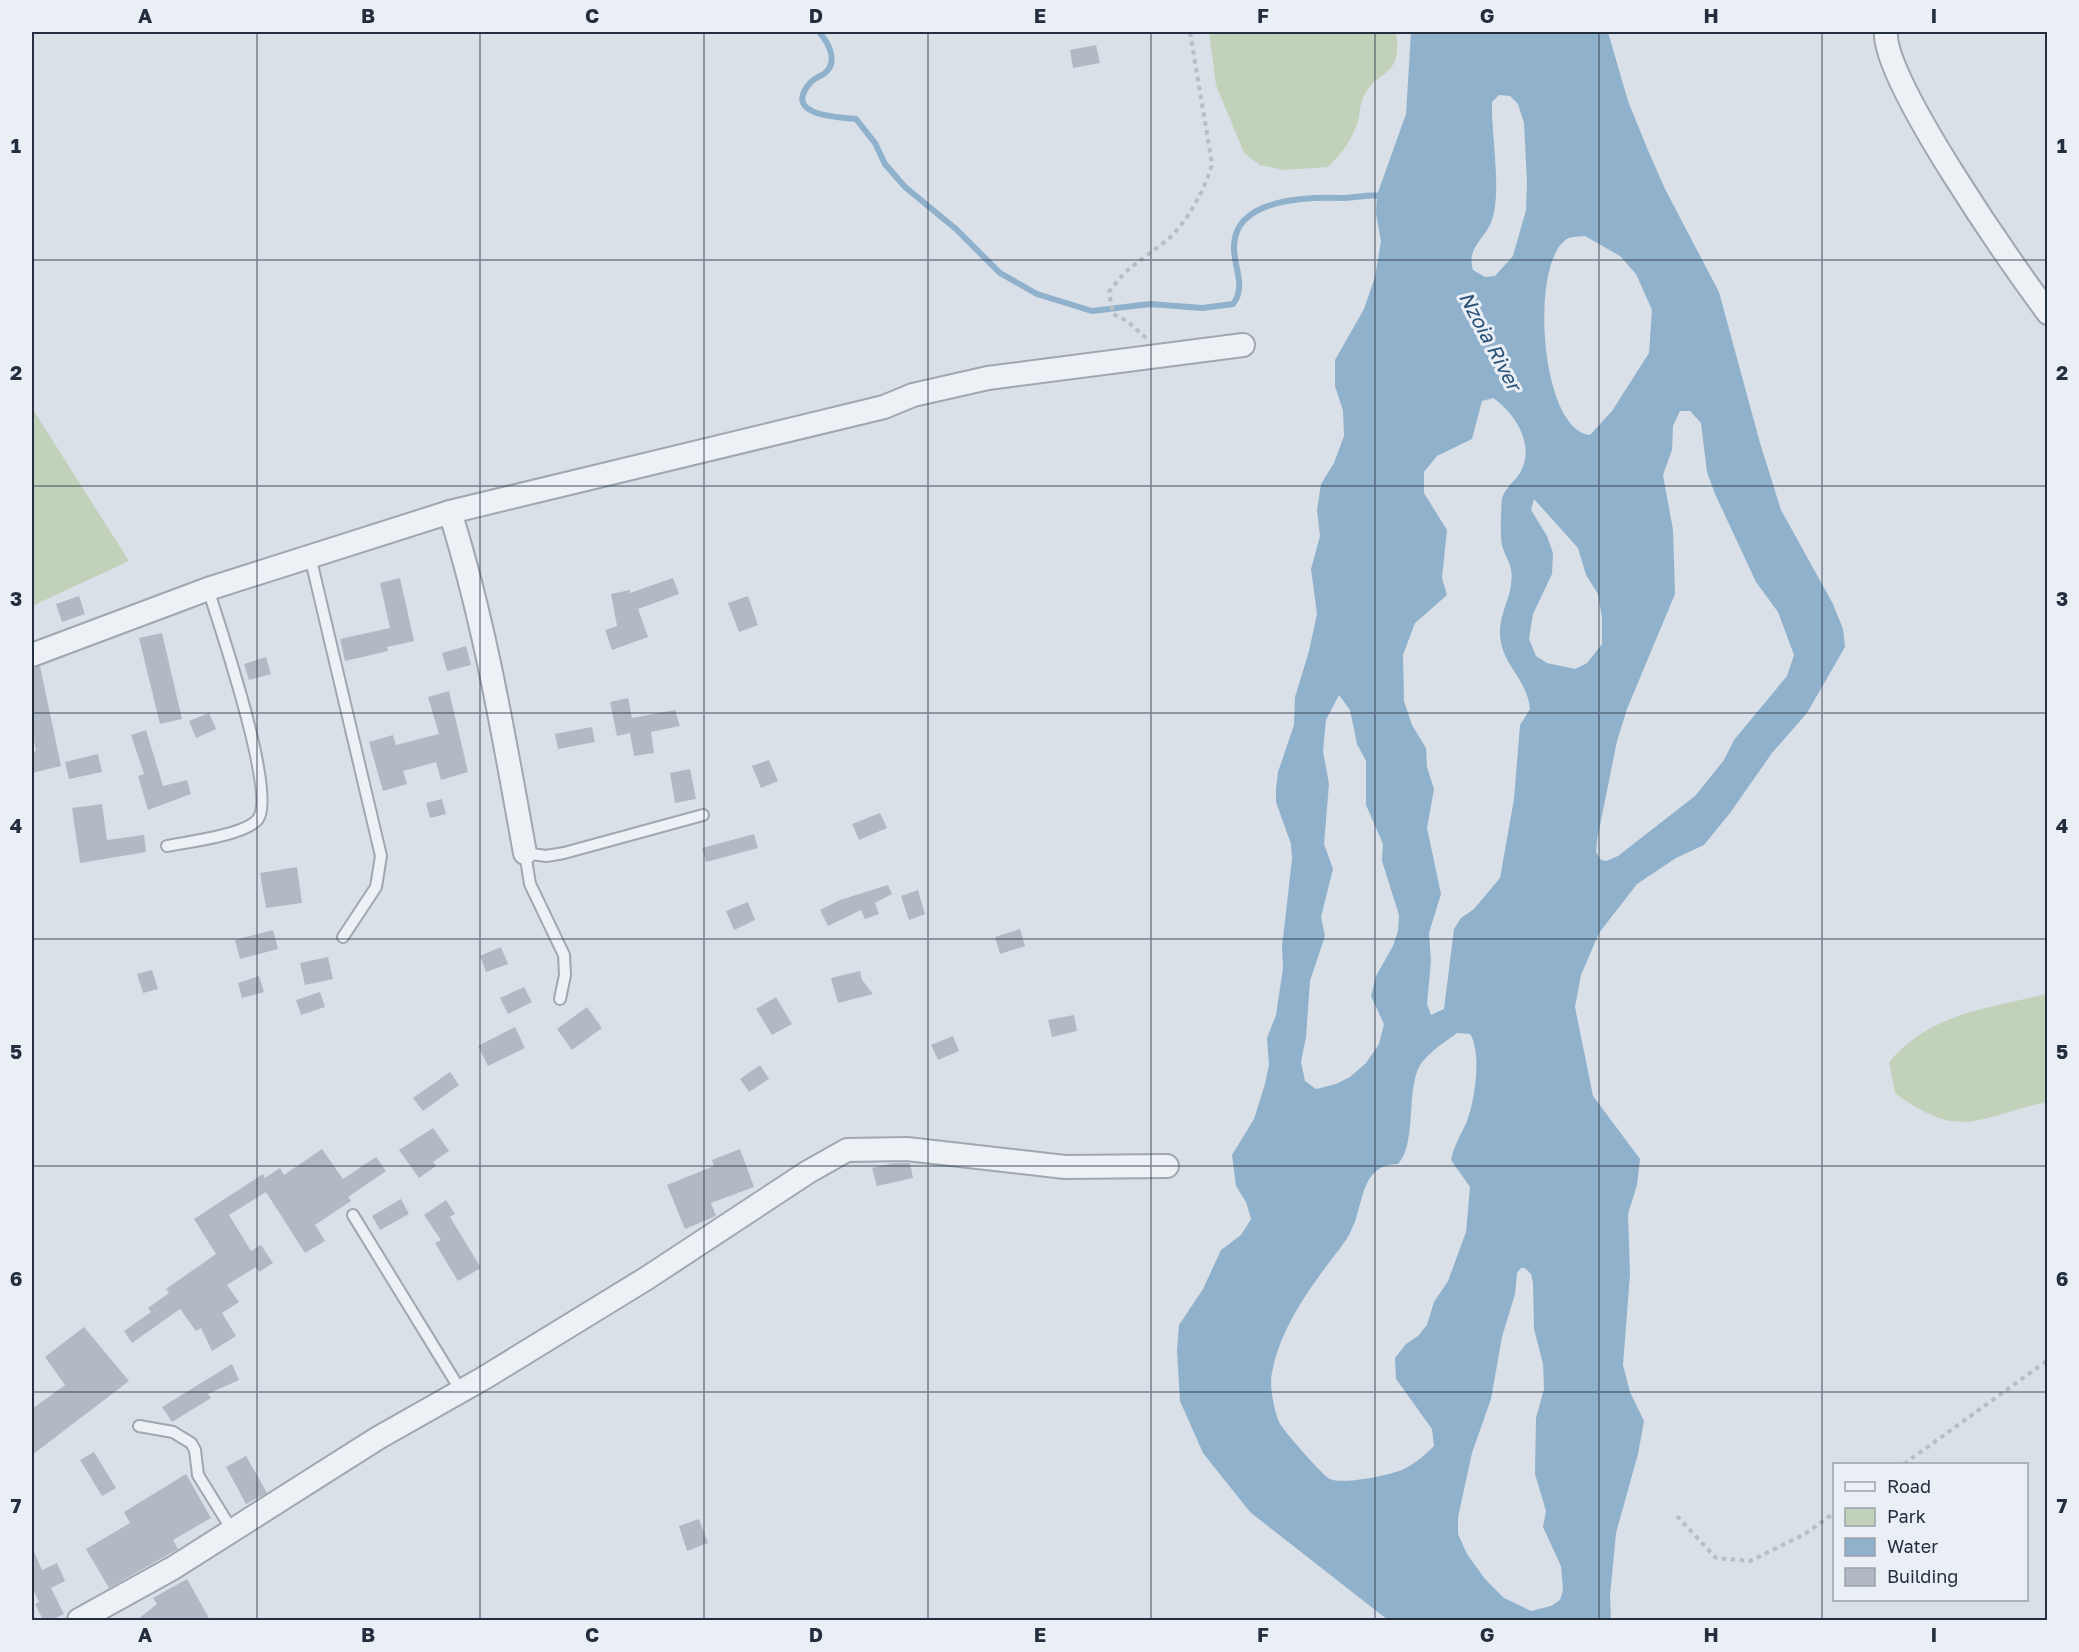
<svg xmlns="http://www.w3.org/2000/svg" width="2079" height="1652" viewBox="0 0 2079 1652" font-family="'Golos Text',sans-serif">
  <rect width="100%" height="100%" fill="#dae0e7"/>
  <!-- green -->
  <g fill="#c2d2ba">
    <path d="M1209,32h187c7,48 -18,34 -33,66 -3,6 -3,15 -5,23 -6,19 -16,32 -30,46l-44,3 -24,-5 -16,-12 -28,-68z"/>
    <path d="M32,408l97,153 -97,45z"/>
    <path d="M2047,994v108c-70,15 -86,40 -152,-9l-6,-31c41,-49 100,-54 158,-68z"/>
  </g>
  <!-- water -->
  <path fill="#90b1cc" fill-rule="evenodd" d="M1411,32h197l20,69 19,47 18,41 54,103 41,151 21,67 52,94 10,25 2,18 -38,66 -35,40 -42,60 -26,32 -28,13 -39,26 -38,49 -18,42 -6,32 18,89 47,63 -3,26 -9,29 2,60 -7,91 7,27 14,29 -6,33 -22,79 -6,63 1,24h-223l-138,-108 -47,-59 -23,-52 -3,-50 2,-26 24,-36 18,-39 20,-15 10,-16 -5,-17 -10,-16 -4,-31 22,-36 11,-35 4,-19 -2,-27 9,-23 7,-47 -1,-21 10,-88 -1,-15 -15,-42v-13l2,-17 16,-47 1,-28 14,-46 8,-37 -6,-45 9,-33 -3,-26 4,-26 13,-21 10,-27 -1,-25 -8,-25v-26l29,-51 11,-32 6,-36 -5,-27 1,-19 29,-81zM1499,95l11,1 8,8 6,19 3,59 -1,28 -13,46 -18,20 -10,1 -12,-7c-7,-23 12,-30 19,-50 10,-29 -1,-85 0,-118zM1585,236l35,20 16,18 16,36 -3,43 -37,58 -22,24c-50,-5 -61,-173 -23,-196 4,-3 12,-2 18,-3zM1493,398c22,15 43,47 27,75 -5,8 -16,16 -18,26 -1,9 -2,38 0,46 4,16 12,19 9,39 -2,20 -15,35 -10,59 4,23 26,37 29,66l-10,16 -6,74 -14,79 -26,31 -13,9 -7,11 -10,80 -13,6 -4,-11 4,-43 -2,-28 12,-39 -14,-66 7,-39 -7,-22 -1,-19 -14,-23 -8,-24 -1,-46 12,-32 32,-28 -5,-17 5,-48 -23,-37v-21l13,-16 35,-17 10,-38zM1680,411h10l11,12 6,49 8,22 41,88 22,30 16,43 -7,21 -53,64 -10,20 -29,36 -77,60 -12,5 -5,-1 -5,-8 1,-12 20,-99 10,-32 48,-115 -2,-64 -10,-55 9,-25 1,-24zM1534,499l44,49 8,27 12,19 4,24v26l-15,19 -12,6 -28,-6 -11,-7 -7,-17 4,-25 19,-40 1,-21 -6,-17 -16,-26zM1339,695l11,15 7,34 9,17v44l17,39 -1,17 17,54 -1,16 -5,15 -17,30 -5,20 13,28 -5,20 -13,19 -16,14 -14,7 -20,5 -11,-8 -4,-19 5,-25 4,-56 15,-45 -4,-19 12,-48 -9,-25 5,-60 -6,-33 3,-31zM1457,1033l13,1c12,18 5,67 -3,87 -6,14 -13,24 -16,39l19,27 -4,45 -18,49 -14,21 -7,23 -9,11 -12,8 -11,14 1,21 36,50 2,17c-9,9 -17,16 -28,22 -13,7 -63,17 -76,11 -7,-3 -48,-50 -51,-57 -5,-12 -10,-37 -7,-49 7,-40 32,-77 56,-109 8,-11 17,-21 23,-33 14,-27 8,-66 47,-67 18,-20 9,-65 19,-92 5,-16 27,-29 40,-39zM1521,1268h4l6,6 2,9 1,46 9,35 1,25 -8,29 -1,56 11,37 -3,16 18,39 2,24 -3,10 -9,6 -20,5 -27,-13 -19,-19 -18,-25 -9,-20v-17l14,-64 19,-54 11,-62 13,-43 2,-21z"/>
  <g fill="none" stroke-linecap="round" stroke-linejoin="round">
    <!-- stream -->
    <path stroke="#90b1cc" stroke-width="6" d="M819,32c9,10 20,29 6,41 -5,4 -11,5 -15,10 -28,33 28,34 46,36l19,24 10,21 20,23 51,42 44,44 37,21 55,17 58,-7 52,4 31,-4c14,-18 0,-38 1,-58 1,-48 74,-49 107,-48 14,0 28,-4 41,-2"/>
  </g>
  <!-- building -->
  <g fill="#b1b9c4">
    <path d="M1096,45l4,18 -27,5 -3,-18z"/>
    <path d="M400,578l14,63 -27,6 1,4 -43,10 -5,-22 50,-11 -10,-45z"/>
    <path d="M673,578l6,16 -41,15 10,28 -36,13 -7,-20 12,-4 -6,-32 19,-4v3z"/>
    <path d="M79,596l6,18 -23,8 -6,-18z"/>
    <path d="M748,596l10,29 -19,7 -11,-29z"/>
    <path d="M162,633l20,86 -22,5 -21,-86z"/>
    <path d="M466,646l5,19 -24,6 -5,-18z"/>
    <path d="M266,657l5,17 -22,6 -5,-16z"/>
    <path d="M40,666l21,100 -29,7v-21l4,-1 -4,-20v-63z"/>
    <path d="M449,691l19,81 -27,8 -5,-18 -33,9 4,13 -24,7 -14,-49 24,-7 3,10 43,-11 -11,-37z"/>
    <path d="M628,698l4,20 43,-8 5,16 -29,6 3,21 -20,3 -4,-23 -13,3 -7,-34z"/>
    <path d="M209,713l7,16 -20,9 -7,-17z"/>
    <path d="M592,727l3,15 -37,7 -3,-15z"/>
    <path d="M146,730l17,56 24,-6 4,14 -43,16 -10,-34 6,-2 -13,-39z"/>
    <path d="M98,754l4,18 -33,7 -4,-17z"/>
    <path d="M769,760l9,21 -17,7 -9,-22z"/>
    <path d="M690,769l6,30 -21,4 -5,-30z"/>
    <path d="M442,799l4,15 -16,4 -4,-15z"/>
    <path d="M102,804l5,36 37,-5 2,17 -66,11 -8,-55z"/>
    <path d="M880,813l7,15 -28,12 -7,-16z"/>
    <path d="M754,834l4,14 -52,14 -4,-14z"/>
    <path d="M297,867l5,36 -36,5 -6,-35z"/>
    <path d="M888,885l4,9 -17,9 4,11 -14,5 -4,-9 -33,16 -8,-16 20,-10z"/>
    <path d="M918,890l7,24 -16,6 -8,-24z"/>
    <path d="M748,902l7,18 -21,10 -8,-19z"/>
    <path d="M1020,929l5,17 -25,8 -5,-17z"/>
    <path d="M273,930l5,19 -38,10 -5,-19z"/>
    <path d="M501,947l7,17 -22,8 -6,-16z"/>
    <path d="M328,957l5,22 -28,6 -5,-22z"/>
    <path d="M152,970l6,19 -15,4 -6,-19z"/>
    <path d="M860,971l2,9 11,14 -35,9 -7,-25z"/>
    <path d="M259,976l5,16 -22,6 -4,-15z"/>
    <path d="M524,987l8,15 -24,12 -8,-16z"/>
    <path d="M320,992l5,15 -24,8 -5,-15z"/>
    <path d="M776,997l16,27 -20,11 -16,-26z"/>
    <path d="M587,1007l15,21 -30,22 -15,-21z"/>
    <path d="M1074,1015l3,16 -25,6 -4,-17z"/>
    <path d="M515,1027l10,21 -37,18 -10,-20z"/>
    <path d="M953,1036l6,15 -21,9 -7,-15z"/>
    <path d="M760,1065l9,14 -20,13 -9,-13z"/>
    <path d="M450,1072l9,13 -36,26 -10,-13z"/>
    <path d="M433,1128l16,23 -16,11 3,4 -17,12 -20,-28z"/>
    <path d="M322,1149l21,30 33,-22 10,14 -38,26 3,4 -36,24 10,16 -20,12 -39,-61 -37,23 22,36 10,-6 12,18 -14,9 -3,-5 -29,18 12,17 -17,11 14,23 -24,15 -11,-23 -5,3 -16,-22 -48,34 -8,-12 27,-19 -3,-4 21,-15 -3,-4 50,-35 -22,-35 69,-45 2,4 15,-10 4,7z"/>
    <path d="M740,1149l14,38 -43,16 5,13 -31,13 -18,-44 47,-19 -2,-6z"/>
    <path d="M893,1163h17l3,15 -36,8 -5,-18z"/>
    <path d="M401,1199l8,15 -29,16 -8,-14z"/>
    <path d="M446,1200l9,14 -5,3 31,51 -23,13 -23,-38 6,-3 -17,-25z"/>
    <path d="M84,1327l45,54 -97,74v-46l33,-24 -20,-28z"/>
    <path d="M232,1364l7,16 -31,14 3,4 -39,24 -10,-15z"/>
    <path d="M94,1452l22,36 -14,8 -22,-36z"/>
    <path d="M246,1456l21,37 -21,11 -20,-37z"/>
    <path d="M186,1474l25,44 -38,22 5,9 -69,39 -23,-39 44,-26 -6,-11z"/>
    <path d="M699,1519l9,24 -21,8 -8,-25z"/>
    <path d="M32,1547l10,23 15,-7 8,18 -14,7 13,26 -13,6h-8l-8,-16 4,-2 -7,-15z"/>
    <path d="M187,1579l23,41h-73l20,-16 -4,-6z"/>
  </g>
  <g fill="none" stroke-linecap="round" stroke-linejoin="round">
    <defs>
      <g id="service">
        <path d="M310,556l71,300 -5,31 -33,50"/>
        <path d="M167,846c20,-4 79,-11 91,-27 19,-26 -39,-195 -50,-230"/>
        <path d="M560,999l5,-24 -1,-20 -34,-71 -5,-31 21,3 18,-3 139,-38"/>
        <path d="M353,1215l108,176"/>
        <path d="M139,1426l34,6 18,11 4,7 3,25 34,55"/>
      </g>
      <g id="minor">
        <path d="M1886,32c-4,48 128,235 162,281"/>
        <path d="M450,512c35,111 54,226 75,341"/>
        <path d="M32,655l176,-66 242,-77 434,-105 29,-12 75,-17 255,-33"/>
        <path d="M79,1620l94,-52 205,-130 106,-60 163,-100 161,-106 39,-22 60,-1 158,18 102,-1"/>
      </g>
    </defs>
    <!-- service casing -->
    <use href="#service" stroke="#9fa7b1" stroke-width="14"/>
    <!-- minor casing -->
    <use href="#minor" stroke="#9fa7b1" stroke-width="26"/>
    <!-- path -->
    <g stroke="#b8bec5" stroke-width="4" stroke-dasharray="4.5 4.5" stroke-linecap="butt">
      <path d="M1146,338l-19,-17 -14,-7 -4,-22c18,-26 35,-33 58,-52 19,-16 39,-52 45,-76l-22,-132"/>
      <path d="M1904,1464l144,-104"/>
      <path d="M1677,1516l39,42 34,3 55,-27 29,-21"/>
    </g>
    <!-- service -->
    <use href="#service" stroke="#edf0f5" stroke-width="10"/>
    <!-- minor -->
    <use href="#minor" stroke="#edf0f5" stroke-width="22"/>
  </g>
  <!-- grid -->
  <path fill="none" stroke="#232f3e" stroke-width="1.5" stroke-opacity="0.55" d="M257,32v1588M480,32v1588M704,32v1588M928,32v1588M1151,32v1588M1375,32v1588M1599,32v1588M1822,32v1588M32,260h2016M32,486h2016M32,713h2016M32,939h2016M32,1166h2016M32,1392h2016"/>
  <g text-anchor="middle" stroke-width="6" stroke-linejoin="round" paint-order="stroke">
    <!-- water labels -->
    <g font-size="20" font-style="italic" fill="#295076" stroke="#e9eff5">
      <text transform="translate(1490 341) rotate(62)" y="7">Nzoia River</text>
    </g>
  </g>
  <!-- border -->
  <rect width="2079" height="1652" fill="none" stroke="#e9eff5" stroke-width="66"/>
  <!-- legend -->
  <rect x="1833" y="1463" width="195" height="138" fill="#e9eff5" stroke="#9aa2ac" stroke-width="1.5"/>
  <rect x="1845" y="1482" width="30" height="9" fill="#edf0f5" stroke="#9aa2ac" stroke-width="1.5"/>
  <text x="1887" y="1493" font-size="18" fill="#232f3e">Road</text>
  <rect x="1845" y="1508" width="30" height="18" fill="#c2d2ba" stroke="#9aa2ac" stroke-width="1.5"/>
  <text x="1887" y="1523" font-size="18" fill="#232f3e">Park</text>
  <rect x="1845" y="1538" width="30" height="18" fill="#90b1cc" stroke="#9aa2ac" stroke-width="1.5"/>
  <text x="1887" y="1553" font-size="18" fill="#232f3e">Water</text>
  <rect x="1845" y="1568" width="30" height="18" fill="#b1b9c4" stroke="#9aa2ac" stroke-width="1.5"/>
  <text x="1887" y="1583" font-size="18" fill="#232f3e">Building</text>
  <rect x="33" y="33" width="2013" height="1586" fill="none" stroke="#232f3e" stroke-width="2"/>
  <g font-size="20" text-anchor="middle" font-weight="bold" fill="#232f3e">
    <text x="145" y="23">A</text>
    <text x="368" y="23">B</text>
    <text x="592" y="23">C</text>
    <text x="816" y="23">D</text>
    <text x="1040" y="23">E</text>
    <text x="1263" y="23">F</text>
    <text x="1487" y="23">G</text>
    <text x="1711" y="23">H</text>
    <text x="1934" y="23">I</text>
    <text x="16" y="153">1</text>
    <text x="2062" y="153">1</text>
    <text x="16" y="380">2</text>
    <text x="2062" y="380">2</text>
    <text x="16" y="606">3</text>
    <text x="2062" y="606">3</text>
    <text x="16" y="833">4</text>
    <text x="2062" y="833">4</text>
    <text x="16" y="1059">5</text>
    <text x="2062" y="1059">5</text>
    <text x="16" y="1286">6</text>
    <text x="2062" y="1286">6</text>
    <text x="16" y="1513">7</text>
    <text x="2062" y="1513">7</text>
    <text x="145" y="1642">A</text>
    <text x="368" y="1642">B</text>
    <text x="592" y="1642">C</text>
    <text x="816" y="1642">D</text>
    <text x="1040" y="1642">E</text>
    <text x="1263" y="1642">F</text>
    <text x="1487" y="1642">G</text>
    <text x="1711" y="1642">H</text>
    <text x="1934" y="1642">I</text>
  </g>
</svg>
